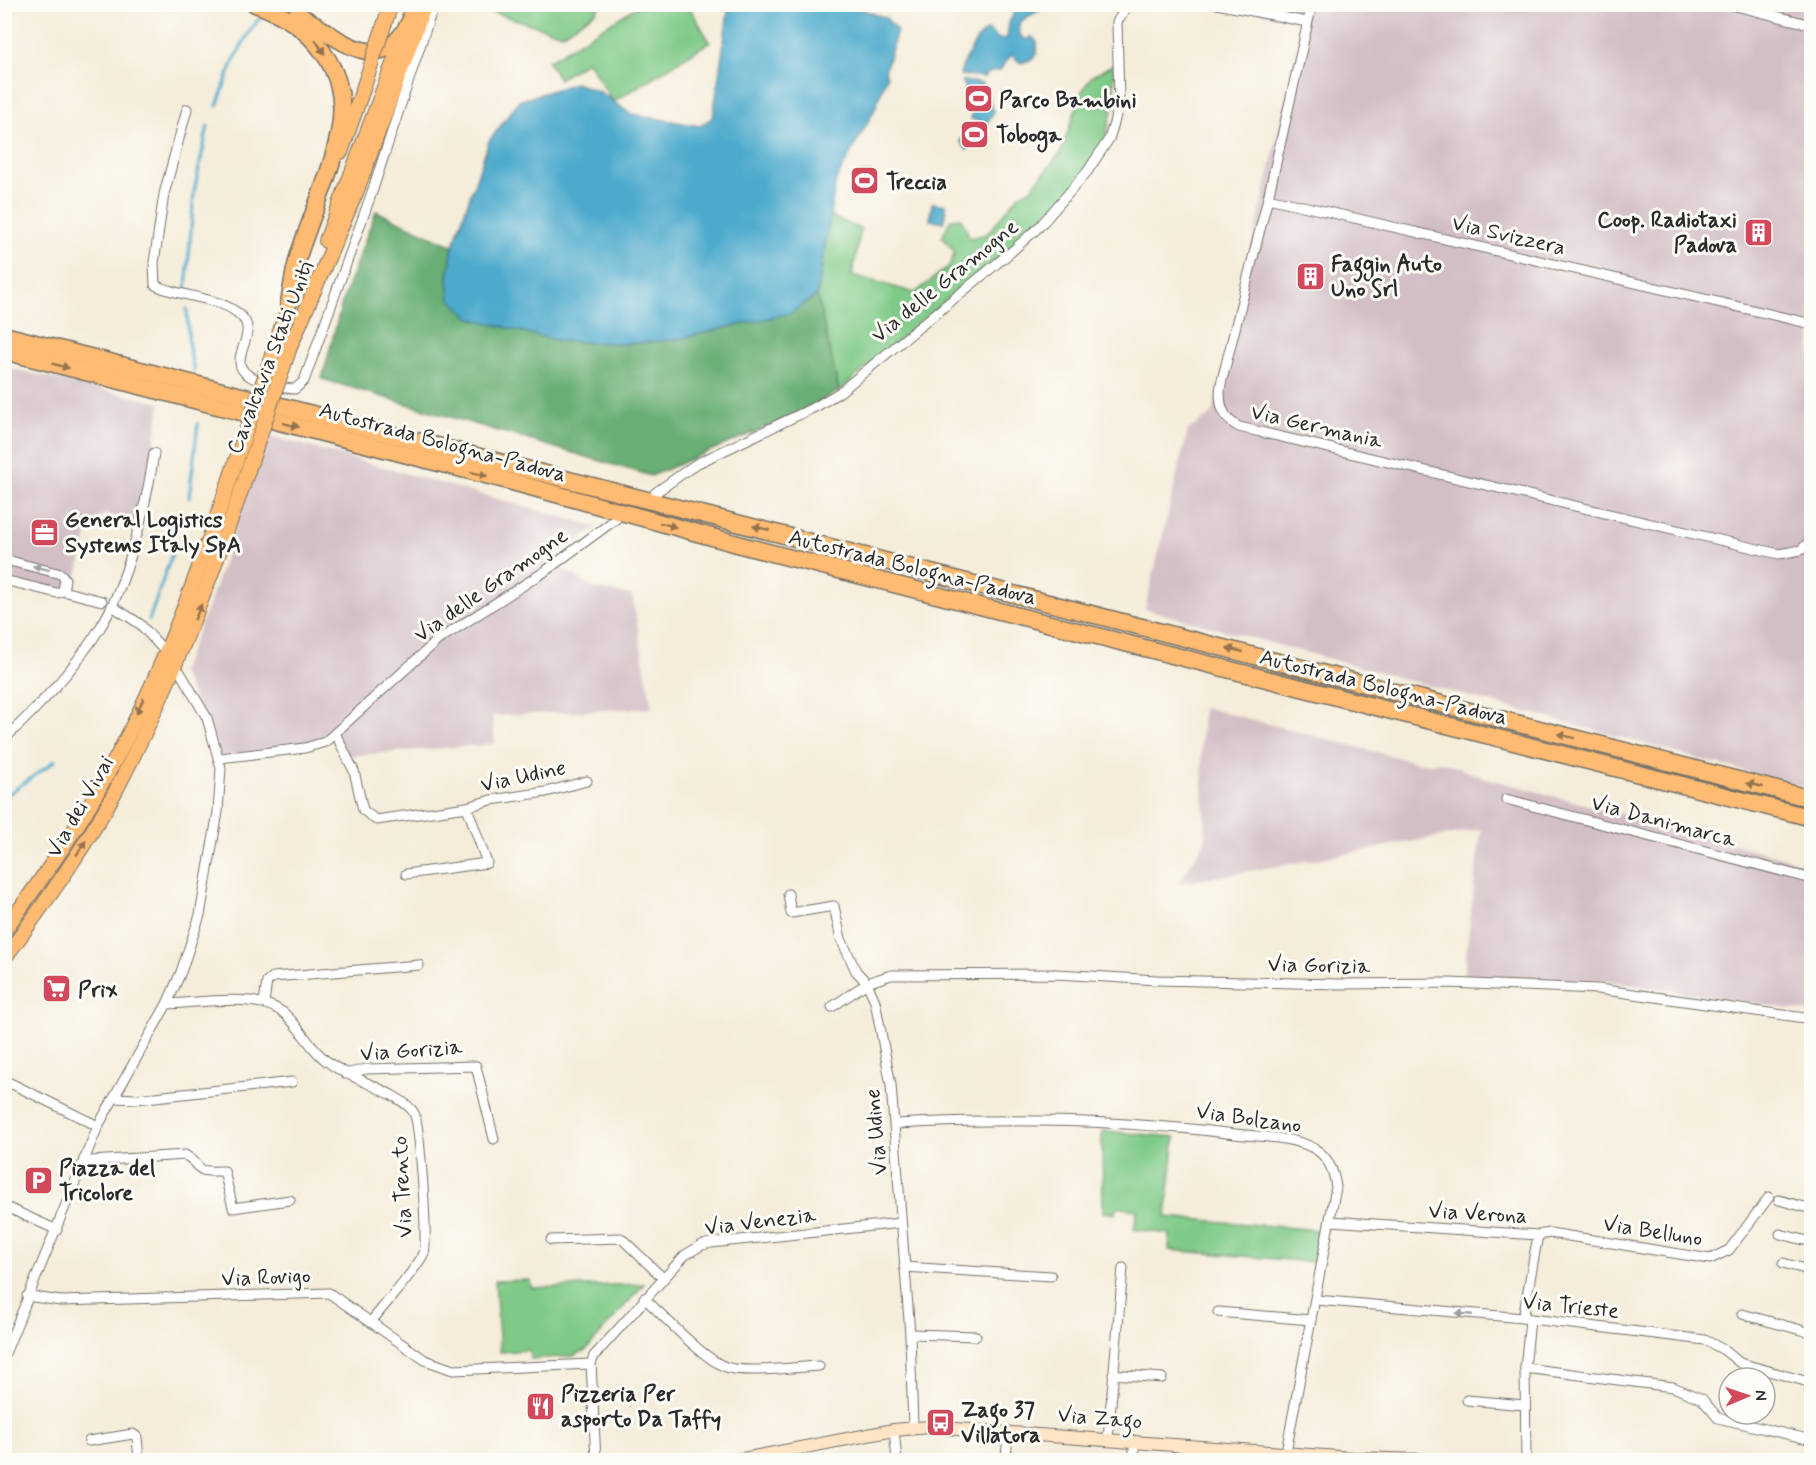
<svg xmlns="http://www.w3.org/2000/svg" width="1816" height="1465" viewBox="0 0 1816 1465" font-family="Mynerve,sans-serif">
  <rect width="100%" height="100%" fill="#fdfcf7"/>
  <filter id="ink" filterUnits="userSpaceOnUse"><feTurbulence type="fractalNoise" baseFrequency=".0167" numOctaves="2"/><feDisplacementMap in="SourceGraphic" scale="12" xChannelSelector="R" yChannelSelector="G"/><feConvolveMatrix kernelMatrix="1 2 1 2 8 2 1 2 1" color-interpolation-filters="sRGB"/></filter>
  <filter id="wash" filterUnits="userSpaceOnUse"><feTurbulence type="fractalNoise" baseFrequency=".008" numOctaves="4" result="noise"/><feDisplacementMap in="SourceGraphic" scale="24" xChannelSelector="R" yChannelSelector="G"/><feGaussianBlur stdDeviation="1.35" result="paint"/><feColorMatrix in="noise" values="0 0 0 0 0 0 0 0 0 0 0 0 0 0 0 0 0 1.4 0 .05"/><feComposite in="paint" operator="in"/></filter>
  <g filter="url(#wash)">
    <rect width="100%" height="100%" fill="#f5edda"/>
    <!-- industrial -->
    <g fill="#d2bec5">
      <path d="M1222,5h589v784l-666,-180 43,-179 25,-17 91,-391z"/>
      <path d="M4,367l156,36 -11,82 -10,39 -34,-10 -10,6 -7,11 -16,66 -67,-17z"/>
      <path d="M267,435l331,92 -49,33 47,29 36,6 20,113 -160,8 3,28 -149,12 -11,-21 -10,6 -105,17 -3,-13 -36,-73 29,-70z"/>
      <path d="M1203,707l216,56 24,-1 36,14 332,89v147l-210,-32h-138l18,-151 -303,55 28,-44 -5,-89z"/>
    </g>
    <!-- green -->
    <g fill="#7fca88" stroke="#557a5a" stroke-width="1.5">
      <path d="M469,5h131l-3,6 -35,23z"/>
      <path d="M640,5h48l22,37 -97,60 -25,-41 -29,18 -11,-18z"/>
      <path d="M1114,64v39l-8,33 -17,39 -51,51 -83,66 -116,99 -22,-96 13,-79 31,13 -9,46 63,18 34,-27 6,-14 -13,-15 9,-18 10,-1 9,20 17,-4 33,-40 10,-4 31,-38 21,-61 10,-15z"/>
      <path d="M1102,1131l73,6 -9,80 152,13 -5,32 -144,-12 1,-16 -36,-5 3,-19 -20,-3 -2,7 -12,-2z"/>
      <path d="M530,1280l1,8 113,-4 -58,66 -13,6 -43,3 -1,-9 -29,2 -5,-71z"/>
    </g>
    <!-- forest -->
    <path fill="#67ae74" stroke="#496c50" stroke-width="1.5" d="M376,211l77,35 -5,32 343,35 26,-18 22,96 -49,26 -139,59 -329,-97 21,-80z"/>
    <!-- water -->
    <g fill="#4eaacc" stroke="#3c6a7c" stroke-width="1.5">
      <path d="M729,5h121l36,13 11,13 -12,40 2,5 -13,35 -38,69 -19,115 -26,18 -117,27 -50,4 -66,-3 -88,-23 -20,-19 -2,-21 5,-32 36,-105 30,-40 56,-18 25,9 31,22 69,12 13,-9z"/>
      <path d="M1005,5h43c-10,9 -20,8 -29,19l1,11 6,5 5,-4 6,6v12l-4,5 -12,4 -10,-8 -11,15 -12,3 -4,4 -24,-2c2,-10 18,-43 28,-45l11,9 8,-1 2,-15 7,-14z"/>
      <path d="M962,81l20,2 12,29 -7,11 -16,-4 1,-10z"/>
      <path d="M975,125l10,5 -9,13 -9,7 -7,-9z"/>
      <path d="M873,173l1,15 -16,1 -1,-15z"/>
      <path d="M932,203l14,2 -2,17 -14,-2z"/>
    </g>
    <g fill="none" stroke-linecap="round" stroke-linejoin="round">
      <!-- stream -->
      <g stroke="#4eaacc" stroke-width="3">
        <path d="M217,106c11,-31 21,-61 42,-87"/>
        <path d="M186,291l8,-99 14,-66"/>
        <path d="M187,309l2,40 5,21"/>
        <path d="M189,498l9,-74"/>
        <path d="M149,620l23,-66"/>
        <path d="M4,797l51,-36"/>
      </g>
    </g>
  </g>
  <g filter="url(#ink)">
    <g fill="none" stroke-linecap="round" stroke-linejoin="round">
      <defs>
        <g id="street">
          <path d="M1217,4l90,18"/>
          <path d="M1312,4l-44,194 -47,186c-3,19 1,34 18,43l540,127 22,-4 11,-11"/>
          <path d="M1728,4l84,21"/>
          <path d="M187,109l-23,85 -10,69 1,22c24,12 68,12 86,31 23,22 -29,51 23,66 10,3 20,7 31,7l9,-8 67,-186 63,-191"/>
          <path d="M1268,198l544,126"/>
          <path d="M655,493l41,-29 121,-58 23,-14 171,-140 29,-26 47,-54 22,-33 5,-16 5,-21 -2,-80 9,-14 7,-4"/>
          <path d="M4,563l6,-2 51,13 4,5 -2,12 -6,2 -53,-13"/>
          <path d="M63,591l39,10"/>
          <path d="M112,606l28,18 20,22"/>
          <path d="M336,735l18,36 9,39 13,10 91,-13 24,-7 55,-8 41,-11"/>
          <path d="M4,739c36,-33 70,-70 96,-111 27,-42 47,-126 54,-175"/>
          <path d="M220,758l85,-10 20,-6 113,-102 106,-68 72,-53"/>
          <path d="M1506,799l306,80"/>
          <path d="M406,874l81,-11 -20,-56"/>
          <path d="M788,894l3,19 43,-7 7,33 15,32 11,12 8,18 16,84 19,249 3,94"/>
          <path d="M264,1002l3,-20 6,-5 146,-12"/>
          <path d="M167,1004c34,-1 93,-13 119,11 17,16 26,37 46,50 20,14 72,30 82,48 6,11 14,130 10,140 -7,16 -41,53 -53,69"/>
          <path d="M832,1007l35,-24 24,-8 166,-1 100,6 182,4 110,-1 149,6 214,30"/>
          <path d="M345,1074l21,-5 110,-3 18,73"/>
          <path d="M4,1080l94,46"/>
          <path d="M114,1098l23,1 155,-17"/>
          <path d="M896,1124c113,-6 226,-4 339,10 25,3 58,2 80,15 14,8 19,23 21,38l-50,265"/>
          <path d="M84,1159l7,2 94,-6c22,13 4,17 39,16l9,37 57,-8"/>
          <path d="M1779,1200l33,9"/>
          <path d="M4,1206l53,24"/>
          <path d="M1331,1221l207,14 -15,83"/>
          <path d="M1780,1234l32,8"/>
          <path d="M1538,1235l12,-2 160,26 19,-9 40,-53"/>
          <path d="M551,1240l70,-2 42,40"/>
          <path d="M1783,1263l29,8"/>
          <path d="M904,1267l147,9"/>
          <path d="M27,1296l34,5 268,-8 96,67 28,10 138,-6"/>
          <path d="M644,1298c19,17 59,61 82,69 19,7 70,0 93,-1"/>
          <path d="M1316,1300l207,18 182,22 19,10 16,13 72,20"/>
          <path d="M1218,1312l93,8"/>
          <path d="M1742,1314l70,19"/>
          <path d="M910,1334l66,2"/>
          <path d="M4,1356l94,-230 69,-122 14,-32 19,-57 18,-103 3,-44 -14,-50 -27,-46"/>
          <path d="M1525,1368l148,19 29,12 16,19 94,22"/>
          <path d="M1113,1374l49,4"/>
          <path d="M1467,1400l58,5"/>
          <path d="M894,1430l3,30"/>
          <path d="M1108,1438l15,-170"/>
          <path d="M89,1441l44,-7 4,3 2,23"/>
          <path d="M596,1460l-5,-96 3,-8 91,-101 17,-10 9,-2 190,-20"/>
          <path d="M1006,1460l2,-29"/>
          <path d="M1134,1460v-19"/>
          <path d="M1526,1460l-1,-92 5,-48"/>
        </g>
        <path id="secondary" d="M737,1460l157,-30 35,-3 423,31 75,2"/>
        <g id="primary">
          <path d="M341,152l23,-66"/>
          <path d="M326,241l79,-209"/>
          <path d="M265,376l27,-81"/>
          <path d="M279,380l11,-33 67,-157 68,-186"/>
          <path d="M4,931c34,-47 68,-94 96,-144 62,-107 103,-227 142,-344"/>
          <path d="M4,959c39,-54 79,-108 111,-167 58,-110 101,-226 141,-345"/>
        </g>
        <g id="highway">
          <path d="M255,4c56,19 97,66 84,129 -8,41 -27,81 -40,121 -5,16 -7,33 -10,49"/>
          <path d="M297,14c36,18 81,69 112,9"/>
          <path d="M411,16l1,-12"/>
          <path d="M4,335l1808,464"/>
          <path d="M4,351l501,129 247,68 1060,270"/>
        </g>
      </defs>
      <!-- street casing -->
      <use href="#street" stroke="#726f68" stroke-width="11"/>
      <!-- secondary casing -->
      <use href="#secondary" stroke="#726f68" stroke-width="14"/>
      <!-- primary casing -->
      <use href="#primary" stroke="#726f68" stroke-width="16"/>
      <!-- highway casing -->
      <use href="#highway" stroke="#726f68" stroke-width="19"/>
      <!-- street -->
      <use href="#street" stroke="#fff" stroke-width="9"/>
      <!-- secondary -->
      <use href="#secondary" stroke="#ffe4c6" stroke-width="12"/>
      <!-- primary -->
      <use href="#primary" stroke="#febb71" stroke-width="14"/>
      <!-- highway -->
      <use href="#highway" stroke="#febb71" stroke-width="16"/>
      <defs>
        <g id="primary-bridge">
          <path d="M364,86l27,-82"/>
          <path d="M242,443l23,-67"/>
          <path d="M256,447l23,-67"/>
        </g>
      </defs>
      <!-- primary-bridge casing -->
      <use href="#primary-bridge" stroke="#726f68" stroke-width="16" stroke-linecap="butt"/>
      <!-- primary-bridge -->
      <use href="#primary-bridge" stroke="#febb71" stroke-width="14"/>
    </g>
    <!-- one-way arrows -->
    <defs><path id="oneway-solid" d="M-6-.8H1V-3.2L6.5 0L1 3.2V.8H-6Z" transform="scale(1.5)"/></defs>
    <g fill="#94734e">
      <use href="#oneway-solid" transform="translate(320 47) rotate(57)"/>
      <use href="#oneway-solid" transform="translate(61 366) rotate(15)"/>
      <use href="#oneway-solid" transform="translate(291 425) rotate(14)"/>
      <use href="#oneway-solid" transform="translate(479 474) rotate(14)"/>
      <use href="#oneway-solid" transform="translate(668 525) rotate(15)"/>
      <use href="#oneway-solid" transform="translate(761 528) rotate(-166)"/>
      <use href="#oneway-solid" transform="translate(198 612) rotate(-66)"/>
      <use href="#oneway-solid" transform="translate(1235 650) rotate(-166)"/>
      <use href="#oneway-solid" transform="translate(140 706) rotate(115)"/>
      <use href="#oneway-solid" transform="translate(1566 736) rotate(-166)"/>
      <use href="#oneway-solid" transform="translate(1755 785) rotate(-166)"/>
      <use href="#oneway-solid" transform="translate(81 848) rotate(-58)"/>
    </g>
    <g fill="#a0a0a0">
      <use href="#oneway-solid" transform="translate(41 568) rotate(-166)"/>
      <use href="#oneway-solid" transform="translate(1464 1314) rotate(-175)"/>
    </g>
  </g>
  <!-- icons -->
  <defs>
    <symbol id="stadium-square" viewBox="-11 -11 22 22"><rect x="-9" y="-9" width="18" height="18" rx="4" fill="#d1495b" stroke="#fdfcf7"/><path d="M0-5a6.5 5 0 1 0 0 10a6.5 5 0 1 0 0-10ZM-3.5-1.8h7v3.6h-7Z" fill="#fff"/></symbol>
    <symbol id="building-square" viewBox="-11 -11 22 22"><rect x="-9" y="-9" width="18" height="18" rx="4" fill="#d1495b" stroke="#fdfcf7"/><path d="M-4-6H4V6H1V3H-1V6H-4ZM-2.5-4.3h1.7v1.8h-1.7ZM.8-4.3h1.7v1.8H.8ZM-2.5-1h1.7V.8h-1.7ZM.8-1h1.7V.8H.8Z" fill="#fff"/></symbol>
    <symbol id="office-square" viewBox="-11 -11 22 22"><rect x="-9" y="-9" width="18" height="18" rx="4" fill="#d1495b" stroke="#fdfcf7"/><path d="M-6-3h4V-5.5h4V-3h4V5H-6ZM-1-4.5V-3h2v-1.5ZM-6 0V1H6V0Z" fill="#fff"/></symbol>
    <symbol id="supermarket-square" viewBox="-11 -11 22 22"><rect x="-9" y="-9" width="18" height="18" rx="4" fill="#d1495b" stroke="#fdfcf7"/><path d="M-6-5.5h2.5l.6 2H6L4.5 2H-2.5L-4.4-4H-6ZM-1.5 3.2a1.3 1.3 0 1 0 .1 0ZM3 3.2a1.3 1.3 0 1 0 .1 0Z" fill="#fff"/></symbol>
    <symbol id="parking-square" viewBox="-11 -11 22 22"><rect x="-9" y="-9" width="18" height="18" rx="4" fill="#d1495b" stroke="#fdfcf7"/><path d="M-3.5-5.5H1a3.5 3.5 0 0 1 0 7H-1V5.5H-3.5ZM-1-3.4V-.6H.8a1.4 1.4 0 0 0 0-2.8Z" fill="#fff"/></symbol>
    <symbol id="restaurant-square" viewBox="-11 -11 22 22"><rect x="-9" y="-9" width="18" height="18" rx="4" fill="#d1495b" stroke="#fdfcf7"/><path d="M-5-6h1v4h1v-4h1v4h1v-4h1v5L-1.5 .5V6h-2V.5L-5-1ZM5-6V6H3V1.5H1.5Q1.5-4 5-6Z" fill="#fff"/></symbol>
    <symbol id="bus-square" viewBox="-11 -11 22 22"><rect x="-9" y="-9" width="18" height="18" rx="4" fill="#d1495b" stroke="#fdfcf7"/><path d="M-5-6H5V4H4V6H2V4H-2V6H-4V4H-5ZM-3.5-4V0h7V-4ZM-3.5 1.2v1.5H-2V1.2ZM2 1.2v1.5H3.5V1.2Z" fill="#fff"/></symbol>
  </defs>
  <g fill-rule="evenodd">
    <use href="#stadium-square" x="962" y="82" width="33" height="33"/>
    <use href="#stadium-square" x="958" y="118" width="33" height="33"/>
    <use href="#stadium-square" x="848" y="164" width="33" height="33"/>
    <use href="#building-square" x="1742" y="216" width="33" height="33"/>
    <use href="#building-square" x="1294" y="260" width="33" height="33"/>
    <use href="#office-square" x="28" y="516" width="33" height="33"/>
    <use href="#supermarket-square" x="40" y="972" width="33" height="33"/>
    <use href="#parking-square" x="22" y="1164" width="33" height="33"/>
    <use href="#restaurant-square" x="524" y="1390" width="33" height="33"/>
    <use href="#bus-square" x="924" y="1406" width="33" height="33"/>
  </g>
  <g text-anchor="middle" stroke-width="6" stroke-linejoin="round" paint-order="stroke">
    <!-- poi labels -->
    <g font-size="22" font-weight="bold" fill="#2b2b2b" stroke="#fdfcf7" text-anchor="start">
      <text x="999" y="107">Parco Bambini</text>
      <text x="996" y="142">Toboga</text>
      <text x="886" y="189">Treccia</text>
      <text x="1737" y="227" text-anchor="end">Coop. Radiotaxi<tspan x="1737" dy="25">Padova</tspan></text>
      <text x="1331" y="271">Faggin Auto<tspan x="1331" dy="25">Uno Srl</tspan></text>
      <text x="65" y="527">General Logistics<tspan x="65" dy="25">Systems Italy SpA</tspan></text>
      <text x="78" y="997">Prix</text>
      <text x="59" y="1175">Piazza del<tspan x="59" dy="25">Tricolore</tspan></text>
      <text x="561" y="1401">Pizzeria Per<tspan x="561" dy="25">asporto Da Taffy</tspan></text>
      <text x="961" y="1417">Zago 37<tspan x="961" dy="25">Villatora</tspan></text>
    </g>
    <!-- street labels -->
    <g font-size="22" fill="#2b2b2b" stroke="#fdfcf7">
      <text transform="translate(1509 234) rotate(13)" y="8">Via Svizzera</text>
      <text transform="translate(944 280) rotate(-39)" y="8">Via delle Gramogne</text>
      <text transform="translate(269 357) rotate(-69)" y="8">Cavalcavia Stati Uniti</text>
      <text transform="translate(1317 425) rotate(13)" y="8">Via Germania</text>
      <text transform="translate(443 441) rotate(15)" y="8">Autostrada Bologna-Padova</text>
      <text transform="translate(913 566) rotate(14)" y="8">Autostrada Bologna-Padova</text>
      <text transform="translate(490 584) rotate(-35)" y="8">Via delle Gramogne</text>
      <text transform="translate(1384 686) rotate(14)" y="8">Autostrada Bologna-Padova</text>
      <text transform="translate(523 775) rotate(-12)" y="8">Via Udine</text>
      <text transform="translate(79 806) rotate(-60)" y="8">Via dei Vivai</text>
      <text transform="translate(1664 820) rotate(15)" y="8">Via Danimarca</text>
      <text transform="translate(1319 964) rotate(1)" y="8">Via Gorizia</text>
      <text transform="translate(411 1049) rotate(-4)" y="8">Via Gorizia</text>
      <text transform="translate(1249 1117) rotate(8)" y="8">Via Bolzano</text>
      <text transform="translate(875 1132) rotate(-95)" y="8">Via Udine</text>
      <text transform="translate(401 1187) rotate(-93)" y="8">Via Trento</text>
      <text transform="translate(1478 1212) rotate(3)" y="8">Via Verona</text>
      <text transform="translate(760 1220) rotate(-7)" y="8">Via Venezia</text>
      <text transform="translate(1653 1230) rotate(9)" y="8">Via Belluno</text>
      <text transform="translate(266 1276) rotate(-2)" y="8">Via Rovigo</text>
      <text transform="translate(1571 1305) rotate(6)" y="8">Via Trieste</text>
      <text transform="translate(1100 1417) rotate(5)" y="8">Via Zago</text>
    </g>
  </g>
  <!-- margin -->
  <rect width="1816" height="1465" fill="none" stroke="#fdfcf7" stroke-width="24"/>
  <!-- north arrow -->
  <g transform="translate(1747 1396) rotate(88)"><circle r="28" fill="#fdfcf7" stroke="#a9a8a5" stroke-width="1.5"/>
  <path d="M0-4.5L10 22L0 15L-10 22Z" fill="#d1495b"/>
  <text y="-9" font-size="16" font-weight="bold" text-anchor="middle" fill="#2b2b2b">N</text>
  </g>
</svg>
